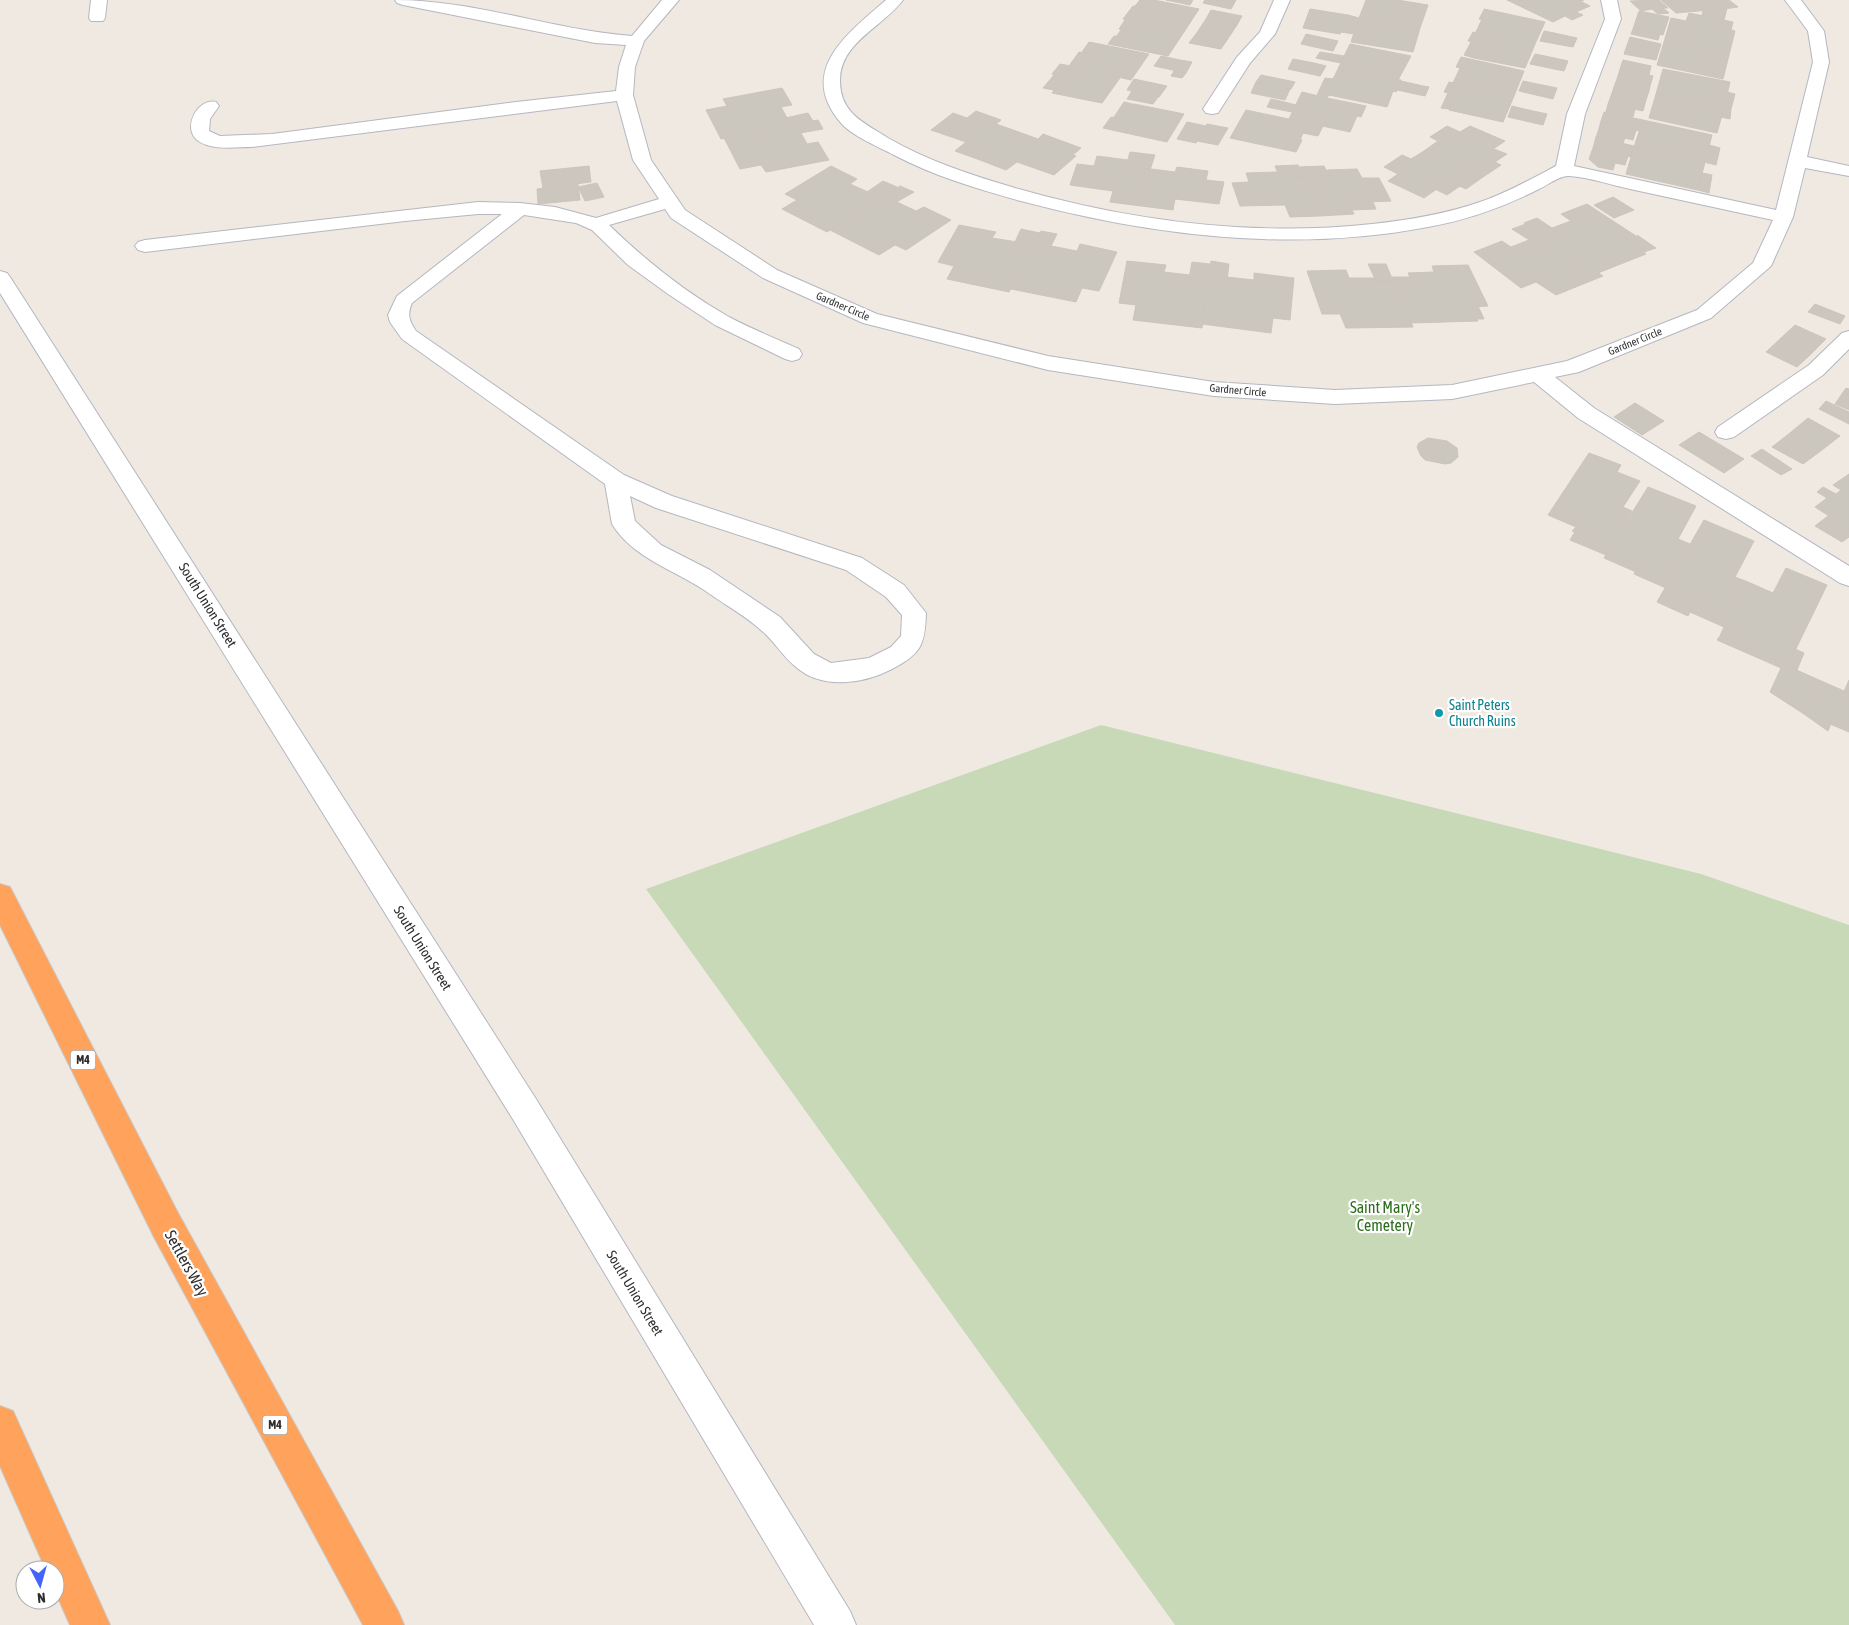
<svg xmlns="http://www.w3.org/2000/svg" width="1849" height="1625" viewBox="0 0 1849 1625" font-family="'Asap Condensed',sans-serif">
  <rect width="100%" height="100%" fill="#efe9e1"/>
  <!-- cemetery -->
  <path fill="#c8d9b8" d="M1101,725l600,149 148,51v700h-674l-529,-736z"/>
  <!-- building -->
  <g fill="#cbc7bf" stroke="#cbc5ba">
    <path d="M1140,0h14l45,9 -15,23 -48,-10 10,-14 -11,-2z"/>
    <path d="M1166,0h27l-3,5z"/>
    <path d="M1205,0h31l-5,9 -28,-6z"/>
    <path d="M1366,0h31l31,5 -8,23 -61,-10z"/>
    <path d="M1507,0h77l-4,1 10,5 -14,6 7,3 -11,5 -7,-4 -12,6z"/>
    <path d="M1659,0l9,8h-5l6,5 -11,1 -6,-5 -11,2 -11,-10z"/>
    <path d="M1661,0h61l9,8 -55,5z"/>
    <path d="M1722,0h7l9,7 -7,1z"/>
    <path d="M1133,6l13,2 -10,14 -13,-3z"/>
    <path d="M1727,8l-3,12 -22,-4 1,-5z"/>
    <path d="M1310,9l38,6 11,3 -5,16 -13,-2 -1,2 -37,-6z"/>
    <path d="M1211,10l31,6 -5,9 -31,-6z"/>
    <path d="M1484,10v-1l61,13 -10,22 -51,-10 6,-13 -11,-2z"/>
    <path d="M1639,11l30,6 -6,18 -30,-6z"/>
    <path d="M1689,13l44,9 -2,8 4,1 -6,24 -65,-13 7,-24 15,3z"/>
    <path d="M1359,18l61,10 -7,24 -62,-10z"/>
    <path d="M1206,19l31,6 -10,15 -31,-6z"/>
    <path d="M1482,19l8,2 -6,13 -8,-2z"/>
    <path d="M1125,20l30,6 29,6 -16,24 -60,-12 6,-8 11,2 5,-6 -11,-3z"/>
    <path d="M1633,29l27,5 -2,6 -27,-6z"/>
    <path d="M1121,30l9,2 -5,6 -9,-1z"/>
    <path d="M1544,31l10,2 23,5 -4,9 -33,-6z"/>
    <path d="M1473,32l62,12 -10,24 -51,-10 7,-14 -13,-3z"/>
    <path d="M1196,34l31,6 -6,9 -32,-6z"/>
    <path d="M1306,34l32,7 -5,10 -32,-7z"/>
    <path d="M1630,37l31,7 -5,16 -32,-6z"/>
    <path d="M1089,42l60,12 -18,26 -48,-11 10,-14 -11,-3z"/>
    <path d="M1471,42l10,2 -7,14 -10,-3z"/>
    <path d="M1664,42l65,13 -6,24 -66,-14z"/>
    <path d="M1350,44l61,12 -13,24 -60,-11z"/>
    <path d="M1079,52l14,3 -10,14 -14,-3z"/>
    <path d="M1320,52l24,4 -3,7 -25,-5z"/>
    <path d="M1535,54l10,2 23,5 -4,10 -34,-7z"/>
    <path d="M1161,56l19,4 12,2 -6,11 -32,-7z"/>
    <path d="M1461,57l63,14 -10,25 -52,-11 6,-15 -12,-3z"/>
    <path d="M1293,59l21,4 12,3 -6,10 -32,-7z"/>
    <path d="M1623,60l28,6 -2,9 -29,-6z"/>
    <path d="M1060,64l37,7 23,7 -18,25 -50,-10 12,-16 -12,-3z"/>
    <path d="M1460,68l8,2 -6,15 -9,-2z"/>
    <path d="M1338,69l29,6 34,5 -5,12 -3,-1 -6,16 -58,-12 -2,3 -10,-3 8,-17 8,1z"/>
    <path d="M1620,69l33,7 -3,10 -33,-7z"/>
    <path d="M1663,69l67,13 -6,26 -68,-14z"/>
    <path d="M1174,71l12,2 -4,5 -11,-2z"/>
    <path d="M1054,75l10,2 -10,13 -11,-2z"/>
    <path d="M1261,75l34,7 -4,7 -35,-7z"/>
    <path d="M1134,79l33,7 -8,11 -32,-7z"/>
    <path d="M1617,79l33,7 -1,5 -34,-7z"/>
    <path d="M1401,81l22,5 6,1 -4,9 -28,-6z"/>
    <path d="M1523,81l34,7 -4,11 -34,-8z"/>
    <path d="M1256,82l34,7 -5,11 -34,-7z"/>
    <path d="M1449,82l65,14 -11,26 -54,-12 7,-15 -12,-3z"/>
    <path d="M1615,84l34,7 -3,9 -34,-7z"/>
    <path d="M782,88l10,17 -11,2 6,11 -6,1 4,7 -64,13 -15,-29 21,-4 -4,-7z"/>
    <path d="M1132,91l26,6 -5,7 -26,-5z"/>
    <path d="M1302,92l25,6 39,8 -5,11 -12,-3 -8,16 -52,-11z"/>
    <path d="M1727,92l8,2 -4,15 -7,-1z"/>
    <path d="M1448,93l8,2 -7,14 -8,-1z"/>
    <path d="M1612,93l34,7 -3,11 -35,-7z"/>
    <path d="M1656,94l68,14 -7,25 -68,-15z"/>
    <path d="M1271,99l13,3 12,3 -4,7 -25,-5z"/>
    <path d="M1124,102l9,2 -10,15 -9,-2z"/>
    <path d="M1134,104l50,10 -17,28 -64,-14 8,-11 12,2z"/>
    <path d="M1608,104l27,5 -2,8 -27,-5z"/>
    <path d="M1512,106l12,3 23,5 -4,11 -35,-8z"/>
    <path d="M1724,108l7,1 -1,10 -9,-2z"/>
    <path d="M1246,110l52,11 -9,16 13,3 -6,12 -66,-14z"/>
    <path d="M976,111l25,9 -5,4 20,7 -36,29 -25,-9 11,-9 -35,-12 22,-17 14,5z"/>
    <path d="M1604,112l39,8 -4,11 -38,-10z"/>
    <path d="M808,113l5,8 -28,5 -4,-7z"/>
    <path d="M1349,114l8,2 -7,16 -9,-2z"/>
    <path d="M818,120l5,9 -29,5 -5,-8z"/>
    <path d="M1643,120l69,15 -7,27 -71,-15z"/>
    <path d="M1298,121l25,5 -5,10 -15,-3 -3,7 -11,-3z"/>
    <path d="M1601,121l35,9 -3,10 -35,-8z"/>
    <path d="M1187,122l19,4 -10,17 -19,-4z"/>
    <path d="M1207,124l21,4 -10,17 -21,-4z"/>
    <path d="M789,126l5,8 7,-1 6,11 11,-2 11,18 -63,12 -5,-7 -21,4 -16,-31z"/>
    <path d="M1447,126l13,6 10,-6 35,15 -22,15 18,9 -18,12 -59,-26 14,-10 -8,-4z"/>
    <path d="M1016,131l22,8 5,-5 38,14 -8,7 3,1 -22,19 -37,-13 -11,8 -26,-10z"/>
    <path d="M1598,132l27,6 -2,5 -27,-6z"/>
    <path d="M1596,137l38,9 -3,11 -38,-9z"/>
    <path d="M1709,145l11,3 -4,17 -12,-3z"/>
    <path d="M1634,147l71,15 -7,28 -72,-16z"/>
    <path d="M1593,148l35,8 -3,9 -10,-2 -2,7 -15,-3 -9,-8z"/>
    <path d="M1494,149l13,5 -12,8 -12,-6z"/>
    <path d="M1424,151l59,26 -17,12 -18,-8 -24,17 -36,-17 10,-7 -14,-7 18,-12 9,4z"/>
    <path d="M1130,152l25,3 -5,15 -24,-3z"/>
    <path d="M1097,156l31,4 -2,7 24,3 -9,36 -31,-4 3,-11 -43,-6 7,-21 17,2z"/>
    <path d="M1298,165l5,12 -23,1 -5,-12z"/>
    <path d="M589,166l2,16 -48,6 -3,-17z"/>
    <path d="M831,166l26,13 -7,5 18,8 -4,2 13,6 -50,32 -45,-23 15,-9 -12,-6z"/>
    <path d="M1324,166l5,10 -26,1 -4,-10z"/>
    <path d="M1177,167l31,4 -2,9 18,2 -5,22 -44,-5 -2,11 -32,-4 10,-37 24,3z"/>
    <path d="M1357,169l5,9h17l12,23 -43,2 6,11 -34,2 -17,-39 26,-1 -2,-6z"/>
    <path d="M1277,172l3,6 23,-1 17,39 -30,1 -5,-12 -45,1 -8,-23 17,-1 -3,-9z"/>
    <path d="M1702,173l10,2 -3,18 -11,-3z"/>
    <path d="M883,181l14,6 -20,13 -13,-6z"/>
    <path d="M1448,181l12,5 -13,9 -12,-6z"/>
    <path d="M597,183l7,14 -19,4 -7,-14z"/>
    <path d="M578,184l2,16 -42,4 -1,-15z"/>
    <path d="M900,186l14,6 -21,12 -13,-6z"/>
    <path d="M1613,197l21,13 -20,8 -20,-13z"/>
    <path d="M880,198l13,6 4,-2 19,9 8,-4 27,13 -45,30 -11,-5 -16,10 -49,-25z"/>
    <path d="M1373,202l3,7 -24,1 -4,-7z"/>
    <path d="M1587,204l52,34 -11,4 18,12 -48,19 -54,-37 12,-5 -4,-3 19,-7 -10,-7z"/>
    <path d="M1537,218l15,10 4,3 -12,5 -20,-13z"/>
    <path d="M1526,224l21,14 -13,5 -22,-14z"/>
    <path d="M959,225l37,7 -4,6 25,4 -2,4 16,3 -22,43 -62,-13 7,-13 -16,-4z"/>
    <path d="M1021,229l19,4 -9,16 -16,-3 2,-4h-2z"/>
    <path d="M1041,231l16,3 -8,16 -17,-3z"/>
    <path d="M1637,235l19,13 -12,4 -16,-10 11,-4z"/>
    <path d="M1547,238l56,38 -47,19 -20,-13 -15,6 -47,-36 28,-11 9,6 18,-7 5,3z"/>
    <path d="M1080,244l37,8 -18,39 -17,-3 -6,14 -65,-13 21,-42 17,3 2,-4 26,5z"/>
    <path d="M1127,261l39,4 -2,7 26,3 -1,4 20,3 -7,46 -69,-8 3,-15 -17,-2z"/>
    <path d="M1211,261l18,3 -2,16 -18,-2z"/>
    <path d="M1192,262l18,2 -1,18 -20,-3z"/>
    <path d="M1368,264h18l7,17h-17z"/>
    <path d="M1468,265l20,41 -16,1 6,14 -67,2 -19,-46h18l-2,-4 26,-1 -2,-6z"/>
    <path d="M1346,270l3,8h25l2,3h17l20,46 -67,1 -6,-14h-18l-15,-43z"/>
    <path d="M1254,273l40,5 -4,42 -17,-2 -2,15 -69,-9 7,-46 18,2v-3l27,3z"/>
    <path d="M1815,304l30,12 -5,8 -32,-12z"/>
    <path d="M1478,306l6,13h-6l-6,-12z"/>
    <path d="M1795,325l31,14 -14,14 -31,-15z"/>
    <path d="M1781,338l31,15 -15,14 -31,-15z"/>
    <path d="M1846,388l3,1v21l-14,-6z"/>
    <path d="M1826,401l23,11v12l-30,-15z"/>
    <path d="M1635,403l29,18 -22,14 -28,-18z"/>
    <path d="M1808,418l32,18 -18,14 -32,-17z"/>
    <path d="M1699,432l30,18 -21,13 -29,-18z"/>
    <path d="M1790,433l32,17 -19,14 -31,-17z"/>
    <path d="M1428,438l19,3 10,7 1,9 -7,6 -6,1 -20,-4 -4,-4 -4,-9 2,-4z"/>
    <path d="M1762,449l30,20 -11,6 -30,-19z"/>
    <path d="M1729,450l15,9 -20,14 -16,-10z"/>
    <path d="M1589,453l32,12 -4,7 23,9 -17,26 9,4 -22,37 -38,-17 4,-4 -28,-12z"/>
    <path d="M1849,474v55l-34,-22 12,-9 -10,-6 6,-5 13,7 5,-4 -8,-5z"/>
    <path d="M1648,487l48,19 -18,33 12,5 -20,36 -32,-13 -2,5 -32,-14z"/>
    <path d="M1828,516l21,13v8l-7,5 -27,-16z"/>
    <path d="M1704,520l50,21 -19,36 13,5 -19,36 -34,-15 -3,5 -31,-13z"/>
    <path d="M1575,532l35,16 -4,7 -36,-15z"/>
    <path d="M1638,567l32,13 -4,8 -32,-14z"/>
    <path d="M1786,568l41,17 -38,78 -36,-15 3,-7 -32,-14 24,-45 25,11z"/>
    <path d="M1661,595l31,13 -4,8 -31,-14z"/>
    <path d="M1695,603l34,15 -5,9 -34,-15z"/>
    <path d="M1724,627l32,14 -4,10 -32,-15z"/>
    <path d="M1720,636l99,44 -15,34 -34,-22 11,-24 -64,-28z"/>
    <path d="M1753,648l36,15 6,-14 9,4 -7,17 -45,-19z"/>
    <path d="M1819,680l25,11 -16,40 -24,-17z"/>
    <path d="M1849,680v52l-19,-8z"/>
  </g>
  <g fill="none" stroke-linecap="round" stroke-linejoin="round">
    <defs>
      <g id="minor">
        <path d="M91,0h16l-2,18 -2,3h-12l-2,-3z"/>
        <path d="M395,0c80,0 157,30 237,36l30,-36h17l-35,41 -9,26 -2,28 18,65 34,50 92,60 100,44 171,42 166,26 121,8 117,-5 115,-24 130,-51 56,-47 20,-43c-48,-10 -95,-21 -143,-31 -19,-4 -41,-12 -61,-13 -9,-1 -21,9 -30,13 -35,18 -72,31 -111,38 -135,26 -276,9 -407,-26 -44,-12 -87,-25 -127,-46 -15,-8 -42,-19 -53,-32 -45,-52 7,-90 45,-123h17c-19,26 -64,43 -63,81 0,33 25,42 48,57 40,23 83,37 127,50 115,33 238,49 357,36 37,-4 73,-10 108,-22 26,-9 51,-23 76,-36l11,-52 38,-95 -4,-19h16l4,19 -36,95 -11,52 202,44 37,-148 -5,-31 -23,-31h16l23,31 5,31 -22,95 42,9v10l-44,-8 -12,49 -22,49 -60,52 -132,54 -24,5 39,31 255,158v20l-9,-3 -262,-165 -44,-36 -82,17 -117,5 -121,-8 -166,-26 -185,-47 -100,-45 -92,-60 -6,-9 -56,16c36,35 76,67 120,92 23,12 47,22 70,32l3,5 -3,5 -7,2 -7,-2 -70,-34 -47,-31 -40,-29 -36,-35 -16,-7 -52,-8 -112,88c-5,11 -3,18 4,28l208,144 48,21 190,62 42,27 22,28c-1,32 -5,41 -34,56 -29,15 -70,21 -96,-2 -13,-10 -21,-25 -34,-36 -15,-14 -35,-25 -52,-37 -32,-23 -77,-35 -98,-70l-7,-40 -203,-145 -12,-17 -2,-7 9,-19 105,-82h-24l-73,7 -260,31 -7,-2 -3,-4 3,-4 7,-2 333,-38 42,1 35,4 41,11 63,-19 -26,-39 -16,-59 -365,46c-16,0 -41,4 -55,-7 -15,-13 1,-42 19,-38l3,4 -9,13 -1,12 11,5 52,-2 244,-32 100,-11 3,-24 7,-22 -31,-2 -192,-38 -6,-2zM630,496l26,12 190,62 40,27 16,18 -1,21 -10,11 -22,11 -38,5 -17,-9 -34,-37 -70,-47 -49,-25 -26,-24z"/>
        <path d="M1274,0h16l-15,34 -25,29 -32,50 -6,1 -6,-1 -3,-4 34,-52 23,-25z"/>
        <path d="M0,271l7,2 3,4 526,822 314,512 6,14h-42l-300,-504 -514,-828z"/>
        <path d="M1849,331v18l-26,26 -89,62 -8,2 -8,-2 -3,-5 3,-5 91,-62 33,-32z"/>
      </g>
      <g id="highway">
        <path d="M0,884l10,3 168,326 220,398 6,14h-41l-209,-388 -154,-312z"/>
        <path d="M0,1406l13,5 97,214h-40l-15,-34v-21h-9l-46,-104z"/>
      </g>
    </defs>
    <!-- minor casing -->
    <use href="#minor" stroke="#b4b7c1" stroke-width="2"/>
    <!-- highway casing -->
    <use href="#highway" stroke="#c9c9c9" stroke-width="2"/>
    <!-- minor -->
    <use href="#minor" fill="#fff" fill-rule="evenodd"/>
    <!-- highway -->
    <use href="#highway" fill="#ffa35c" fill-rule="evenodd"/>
  </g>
  <!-- markers -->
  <circle fill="#0f9aa8" stroke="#fff" stroke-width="2" cx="1439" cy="713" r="5"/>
  <g text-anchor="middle" stroke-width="4.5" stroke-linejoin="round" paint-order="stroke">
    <!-- far-street labels -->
    <g font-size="11" fill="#2e2e2e" stroke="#fff">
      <text transform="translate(843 306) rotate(23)" y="4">Gardner Circle</text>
      <text transform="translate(1635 341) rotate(-22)" y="4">Gardner Circle</text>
      <text transform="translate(1238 390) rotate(5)" y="4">Gardner Circle</text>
    </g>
    <!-- shield labels -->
    <g fill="#fff" stroke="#6d6d6d" stroke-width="1">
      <rect x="70.5" y="1050.5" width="25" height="19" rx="4"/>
      <rect x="262.5" y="1415.5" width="25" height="19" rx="4"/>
    </g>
    <g font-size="12" font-weight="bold" fill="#2e2e2e">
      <text x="83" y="1064">M4</text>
      <text x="275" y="1429">M4</text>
    </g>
    <!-- street labels -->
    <g font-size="14" fill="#2e2e2e" stroke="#fff">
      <text transform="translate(208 605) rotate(58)" y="5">South Union Street</text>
      <text transform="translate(423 948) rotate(58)" y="5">South Union Street</text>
      <text transform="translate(635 1293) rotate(59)" y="5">South Union Street</text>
    </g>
    <!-- culture labels -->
    <g font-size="14" fill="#0d838f" stroke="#fff" text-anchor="start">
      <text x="1449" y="710">Saint Peters<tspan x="1449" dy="16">Church Ruins</tspan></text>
    </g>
    <!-- near-park labels -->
    <g font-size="16" fill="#2c6e1b" stroke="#fff">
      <text x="1385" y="1213">Saint Mary's<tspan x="1385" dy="18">Cemetery</tspan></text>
    </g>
    <!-- near-street labels -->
    <g font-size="16" fill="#2e2e2e" stroke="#fff">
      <text transform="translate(187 1263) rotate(61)" y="6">Settlers Way</text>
    </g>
  </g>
  <!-- north arrow -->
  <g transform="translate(40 1585) rotate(174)"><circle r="24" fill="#ffffff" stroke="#ababab"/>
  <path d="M0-4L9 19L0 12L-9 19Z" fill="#4264fb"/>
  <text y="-8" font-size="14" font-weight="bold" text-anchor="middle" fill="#2e2e2e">N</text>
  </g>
</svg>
